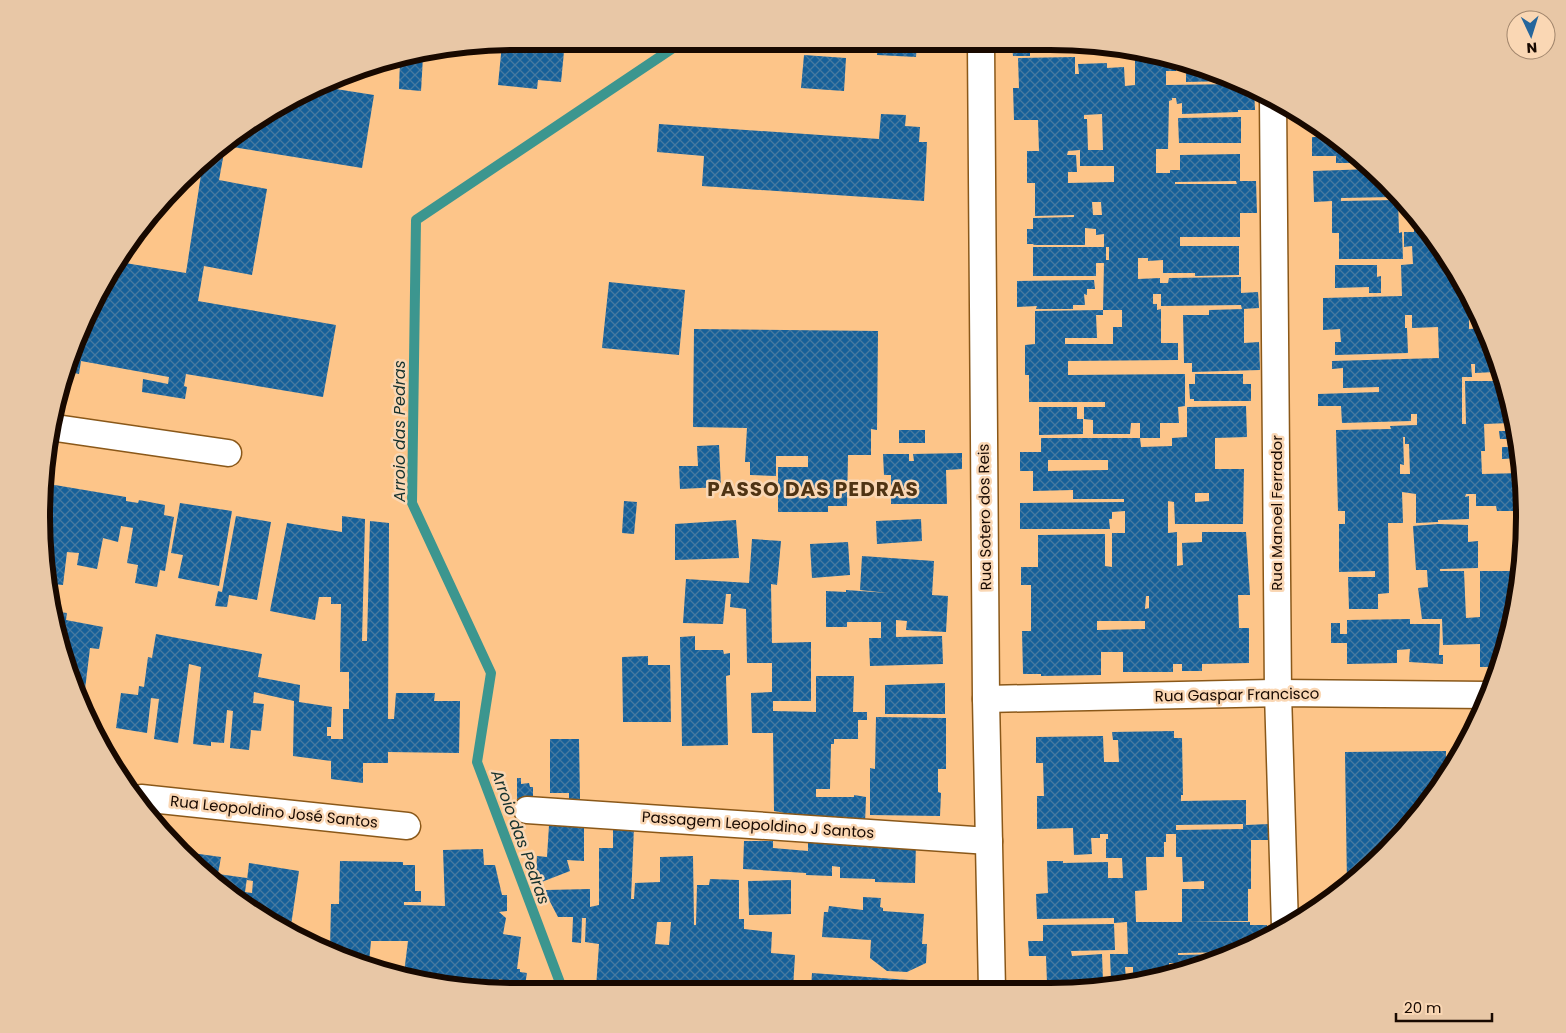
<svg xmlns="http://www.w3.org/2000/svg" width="1566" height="1033" viewBox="0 0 1566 1033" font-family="Poppins,sans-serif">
  <defs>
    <pattern id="building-cross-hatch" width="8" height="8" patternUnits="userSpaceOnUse" patternTransform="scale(1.25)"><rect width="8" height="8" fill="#166099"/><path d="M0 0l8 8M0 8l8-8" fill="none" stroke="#477aa0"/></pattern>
  </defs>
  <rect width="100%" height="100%" fill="#fdc589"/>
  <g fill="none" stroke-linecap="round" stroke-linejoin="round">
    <!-- stream -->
    <path stroke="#3c968f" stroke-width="10" d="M562,988l-85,-226 14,-89 -79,-170 4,-283 266,-178"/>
  </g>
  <!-- building -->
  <g fill="url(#building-cross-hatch)" fill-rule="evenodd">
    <path d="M516,41l49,1 -4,40 -23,-2 -1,9 -39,-4 4,-41z"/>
    <path d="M878,44h39l-1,13 -39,-2z"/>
    <path d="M1012,45h100l64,20v6h-10v14l72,-1 16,5 1,21h-17v2l-56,2v-11l-5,1 -1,-6h-4v2l-3,1 -1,48h-12v24h14v-3h10v-15l60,-1v27h16l1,32h-17v24h-60v9h59v29l-44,1v-3h-32v-13l-15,1v-3h-10v21l22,-1v5h8l1,-5 72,-1v16l17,-1 1,16 -17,1 -1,-4 -80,1v-12h-8v10h4v6l4,-1v34h17v17l-110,1v14l117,-1v32l-7,1 1,16h-19v15h-20v-15h-9l-1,11h-37v-14l-9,-1v-12h21v-5h-76v-27h-4v-30l10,-1v-33l68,-1 1,-47h-8v13h-63v-29h71v-13l-8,1v-6l-11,-1v17h-52l1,-1h-7v-15h6v-11l41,-1v-2l-39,1v-33h-8v-32h12l-1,-31h-24l-1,-32h6l-1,-30 57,-1v17h4l-1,-10 29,-1v5l17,-1 1,19 10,-1v-31h-33v-3l-72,2v3h-17zM1102,114l1,36h-15l-1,-31h-3v-4zM1080,150v16h34v16l-46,1v-11h9l-1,-17h-9l1,-4zM1236,181l1,3h-62v-2zM1092,202h9l1,13h-9zM1106,247h3v13h-3zM1103,310h19v17h-9v17h-48v-6h32l-1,-23h7z"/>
    <path d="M804,55l42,3 -2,33 -43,-3z"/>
    <path d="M423,57l-2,34 -22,-2 1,-29z"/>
    <path d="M1186,68l42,13 -42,1z"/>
    <path d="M323,87l51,8 -12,73 -136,-22 26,-24z"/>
    <path d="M881,114l25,1 -1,11 15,1 -1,15h8l-3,59 -222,-15 2,-30 -47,-4 2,-28 220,15z"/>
    <path d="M1241,117v26h-62l-1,-25z"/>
    <path d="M1326,135l28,19 1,4h-3v5h-16v-7h-24v-19h14z"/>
    <path d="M225,147l-6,33 48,9 -15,86 -48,-9 -6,35 138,24 -13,72 -137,-23 -2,12 3,1 -2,12 -43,-7 1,-13 25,5 1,-7 -88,-16 -2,13 -10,-2 8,-37 42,-73 67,11 16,-105z"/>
    <path d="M1372,169l21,23v5l-52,1v3l57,-1 1,33 3,-1 1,27h-64v-26h-7v-32l-18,1 -1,-31z"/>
    <path d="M1414,214l13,13 8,13v5h3l20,32v3h1l17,27 4,11h-11v11l15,-1 13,35h-2v9l-20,1v-9h-4l1,13h-10v47h4l-1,-43h39l5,13 4,24h-3v5l-26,1 1,27h-4l1,23 40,-1 2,13 -1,21h-2l-1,4h-23l-1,-5h-20v-12h-10l-1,3 4,-1v23l-31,1v2l-22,1v-29l-14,-2 1,31h-15l1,70 -11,1v15h-29l-1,-32h27v-6l-36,1v-48h6v-13h-7l-2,-81 55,-1 -1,-3 27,-1v-11h-6v7l-69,2 -1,-17h-23v-12l61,-2v-5l-36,1v-20l-11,1v-8l107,-3 -1,-31 -26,1v-13h-7v13h2l1,25 -73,2v-13h6l-1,-13 -17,1v-32l79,-2 -1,-31 12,-1 -1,-18 -8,1v-15h10zM1403,437h2v7h4l1,30h-10v-10l4,1z"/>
    <path d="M1335,265h42v12l4,-1v17h-12v-6l-34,1z"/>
    <path d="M1094,280l1,9h-8v6l-3,-1 1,11h-12v4h-37l1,-3 -20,1v-26z"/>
    <path d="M609,282l76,8 -6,65 -77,-7z"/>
    <path d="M1244,309v34l15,-1 1,28 -68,2v-9h-8l-1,-48h26v-5z"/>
    <path d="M694,329l184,2 -1,99 -6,-1v26h-23l-1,51h-19v6h-50v-45h30v-11h-32v20l-26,-1v-13h-5l2,-34 -54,-1z"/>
    <path d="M1195,374h48v10h8v17h-57v-2h-4l-1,-15h6z"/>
    <path d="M1246,406l1,31 -32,1v31h29l-1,55h-68l-1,-22 -6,-1v32l9,-1v34l6,-1 -1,-22 20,-1v-10h44l4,63h-12l1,33h10v35l-47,1v7h-20v-7h-9v8h-50v-20h-22v23l-60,1v-2h-18l-1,-43h9v-46h-10v-18h17v-32l67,-1v32l7,1v-34h13v-22l-13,1v7h-3l1,10h-90v-26l104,-1v-3h-51v-9l-40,1v-20h-13v-19h21v-14h99l1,9 31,-1v-8l15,-1v-30zM1048,460h60v10l-60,1zM1195,493h14v8l-14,1zM1146,596h3v12l-4,1zM1097,621h48v8l-48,1z"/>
    <path d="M1039,407h38v12h6v15l-44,1z"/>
    <rect x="899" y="430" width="26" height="13"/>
    <path d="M1499,431h16l4,27 -17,1v-12h6l-1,-8h-7z"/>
    <path d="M719,445l2,42 -41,2 -1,-23h19l-1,-20z"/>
    <path d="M962,453v16l-16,1 1,34h-56v-29h-7l-1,-21h26v7h5l-1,-7z"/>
    <path d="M43,483l83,14v4l12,2 1,-3 26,5 -1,10 10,2 -9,54 -5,-1 -3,17 -22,-4 3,-18 -11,-2 6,-35 -12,-2 -3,16 -15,-4 -6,31 -20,-4 2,-12 -12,-1 -4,33 -10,-1 2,-11 -7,-1z"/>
    <path d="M624,501l13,1 -3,32 -12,-1z"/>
    <path d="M180,503l52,8 -13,75 -41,-8 5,-23 -12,-2z"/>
    <path d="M236,516l35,6 -14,78 -28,-5 -2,12 -12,-1 3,-15 4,1z"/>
    <path d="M342,516l23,3 -3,122h5l3,-120 19,2 -1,196h6l2,-26h39l-1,8h26l-1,52 -71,-1v11h-25v20l-32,-4v-18l-38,-5 1,-55 -40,-9 -1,11 11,1 -3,27 -10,-1 -2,20 -19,-2 3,-37 -6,-1 -3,33 -13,-1v4l-18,-2 8,-77 -12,-3 -11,79 -24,-4 5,-40 -8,-1 -4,35 -31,-5 5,-35 17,2 1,-9 5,1 4,-30 4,1 4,-24 106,20 -4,23 42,8 -1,17 33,5 -1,20h-4v9h4v3h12v-30h6v-37h-9l1,-68h-10v-7h-12l-4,23 -45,-9 17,-88 55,9z"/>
    <path d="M921,519l1,22 -45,3 -1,-23z"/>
    <path d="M736,520l3,38 -64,2v-36z"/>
    <path d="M1438,524l30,1v17l10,-1v27l-38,1v2h24l2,47 14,-1v-46h41v8l-21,88h-20v-23l-37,1 -1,-26h-20l-4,-31 10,-1 -1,-17h-11l-3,-44z"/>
    <path d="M752,539l29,2 -4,44 -6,-1 1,59 39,-1v59h-38v10l43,1v-36h38l-1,36h14v8h-9v19h-24v5h-3l-1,45h-14v8h38v-2l12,2 -1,27 -29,-1 -62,-12 -1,-78h-21l-1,-40 21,-1v-29h-25l-1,-54 -16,-2 1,-13h-5l-3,30 -40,-1 3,-44 63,4z"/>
    <path d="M848,542l2,33 -38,3 -2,-34z"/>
    <path d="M862,556l72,5 -2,34 16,1 -2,36 -40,-2 1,-9 -11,-1v17l46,-1 1,28 -73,2 -1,-28h12v-16h-34v5h-21v-36l20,1v-2l42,3 -28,-3z"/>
    <path d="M59,612l8,1 -1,7 37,7 -4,22 -9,-1 -6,50 -31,-80h5z"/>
    <path d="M1410,619v5h30l-1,31h4v9l-34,-2 1,-13 -13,1v13l-50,1v-21h-16v-20h9v11h7v-14z"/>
    <path d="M695,636v14h28l1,4 6,-1v22l-4,1 2,69 -46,1 -2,-109z"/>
    <path d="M648,656v9h22l1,57h-48l-1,-65z"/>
    <path d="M945,683v31h-60v-29z"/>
    <path d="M876,717l70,1v51h-8v23l3,1 -1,23 -70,-1v-47l5,1z"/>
    <path d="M1174,731v7h8l1,57h-2v6l65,-1v25l23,-1v16h-18v49h-3v32l-61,1h63v3h17v10h3v1l-11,7 -25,9 -56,1v2l51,-1 -46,18h-5v-9h-9v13l-45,8v-4h-13l-1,-26h18l-1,-32 -13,1v-5l-77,1 -1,-25 12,-1 -1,-32h16v2l45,-1v16h15l-1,-20h-16v-19h2v-5h-8v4h-9l1,16 -18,1 -1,-27 -36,1v-33h7l-1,-33h-7v-26l67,-1 1,26h15l-1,-22h-5l-1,-8zM1243,824v5l-67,1v-5zM1166,834h10v23h6l1,25 21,-1v8h-22v33h-46l-1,-31 12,-1 -1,-33h18v-15h2zM1125,967h8v11l-7,1z"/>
    <path d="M550,739h29l1,61h-11v-7h-19z"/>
    <path d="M1446,751v24l-39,55 -60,55 -2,-133z"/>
    <path d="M517,778h4v6l8,-1 1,4h3v12h-16z"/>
    <path d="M534,817l50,2v42l-17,-1 3,11 -31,12 -3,-11 1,-16 10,1 2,-32 -15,-1z"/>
    <path d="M613,827h21l-3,72h3l1,-16 25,-1v-25l33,-1 1,69h2l1,-40h12l1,-6 29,1v39h5v10l28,3 -1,21 24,2 -2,34 -197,-1 3,-44 -14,-2 1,-24h-4l-1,25 -9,-1 1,-25h-15l-11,-21 -1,-6 44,-1v18l9,-2v-57h14zM657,922h14l-2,23 -14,-1z"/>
    <path d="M808,834l108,7 -1,42 -40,-1v-3l-35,-1v-11l-8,-1v10l-26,-1v-2l-63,-4 1,-28h29v7l35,3z"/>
    <path d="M483,849l1,16h11l7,30h5v16l-8,1 7,6 -3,16 18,3 -4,32h3v3l7,1 -2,12 -26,-6 -1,9h-44l-50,-15 4,-32h-37l-2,21 -39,-12 1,-46h8l1,-43 63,1v3h12v26h6v11h-17v3l41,1 -2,-56z"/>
    <path d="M192,853l29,4 -3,17 29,4 -2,14 7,1 1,-12 -6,-1 2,-17 50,8 -9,61 -87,-58 -12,-15z"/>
    <path d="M791,880v34l-42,1 -1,-34z"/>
    <path d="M863,897l18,1 -1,9 3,1v3l41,3 -2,30h5l-1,19 -19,9 -20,-1 -17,-13 1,-18 -49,-3 2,-25h4l1,-6 34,4z"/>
    <path d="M1114,924l1,26 -44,1 1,5 30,-2 1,27 -56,2 -1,-27h-17l-1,-15h15v-16z"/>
    <path d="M812,973l139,10v7l-140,-1z"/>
  </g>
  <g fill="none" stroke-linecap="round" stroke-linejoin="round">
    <defs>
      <g id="street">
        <path d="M981,44l5,655 6,291"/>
        <path d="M1273,99l5,594 7,234"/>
        <path d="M56,428l172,25"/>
        <path d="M986,699l292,-6 210,2"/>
        <path d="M141,798l266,28"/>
        <path d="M527,810l462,31"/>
      </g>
    </defs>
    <!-- street casing -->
    <use href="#street" stroke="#8a5819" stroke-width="29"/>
    <!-- street -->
    <use href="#street" stroke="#fff" stroke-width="26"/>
  </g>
  <g text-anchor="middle" stroke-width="5" stroke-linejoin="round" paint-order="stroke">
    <!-- street labels -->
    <g font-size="15" fill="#180900" stroke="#fad7b4">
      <text transform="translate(1277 513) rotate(-90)" y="5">Rua Manoel Ferrador</text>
      <text transform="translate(985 517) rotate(-91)" y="5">Rua Sotero dos Reis</text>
      <text transform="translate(1237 695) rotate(-1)" y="5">Rua Gaspar Francisco</text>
      <text transform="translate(274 812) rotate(6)" y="5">Rua Leopoldino José Santos</text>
      <text transform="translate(758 825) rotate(4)" y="5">Passagem Leopoldino J Santos</text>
    </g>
    <!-- water labels -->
    <g font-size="16" font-style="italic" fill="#14302d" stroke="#fad7b4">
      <text transform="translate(399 431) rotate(-90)" y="6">Arroio das Pedras</text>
      <text transform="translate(521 837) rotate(70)" y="6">Arroio das Pedras</text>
    </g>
    <!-- district labels -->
    <g font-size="20" font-weight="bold" letter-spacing="1" fill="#4f3414" stroke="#fad7b4">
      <text x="813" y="496">PASSO DAS PEDRAS</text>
    </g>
  </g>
  <!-- crop -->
  <path d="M0 0H1566V1033H0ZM516 50H1050A466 466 0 0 1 1516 516V517A466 466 0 0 1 1050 983H516A466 466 0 0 1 50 517V516A466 466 0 0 1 516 50Z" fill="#e8c7a6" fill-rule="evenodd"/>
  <path fill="none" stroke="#180900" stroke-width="6" d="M516 50H1050A466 466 0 0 1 1516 516V517A466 466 0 0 1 1050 983H516A466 466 0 0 1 50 517V516A466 466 0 0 1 516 50Z"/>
  <!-- north arrow -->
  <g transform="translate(1531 35) rotate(176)"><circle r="24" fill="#fad7b4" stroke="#a0856c"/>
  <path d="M0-4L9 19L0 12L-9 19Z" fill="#25669c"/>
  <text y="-8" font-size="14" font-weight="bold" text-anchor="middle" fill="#180900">N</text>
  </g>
  <!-- scale -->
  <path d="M1396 1013v8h96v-8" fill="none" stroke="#180900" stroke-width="2.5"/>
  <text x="1404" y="1013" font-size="15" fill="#180900" stroke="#fad7b4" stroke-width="4" paint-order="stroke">20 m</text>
</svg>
